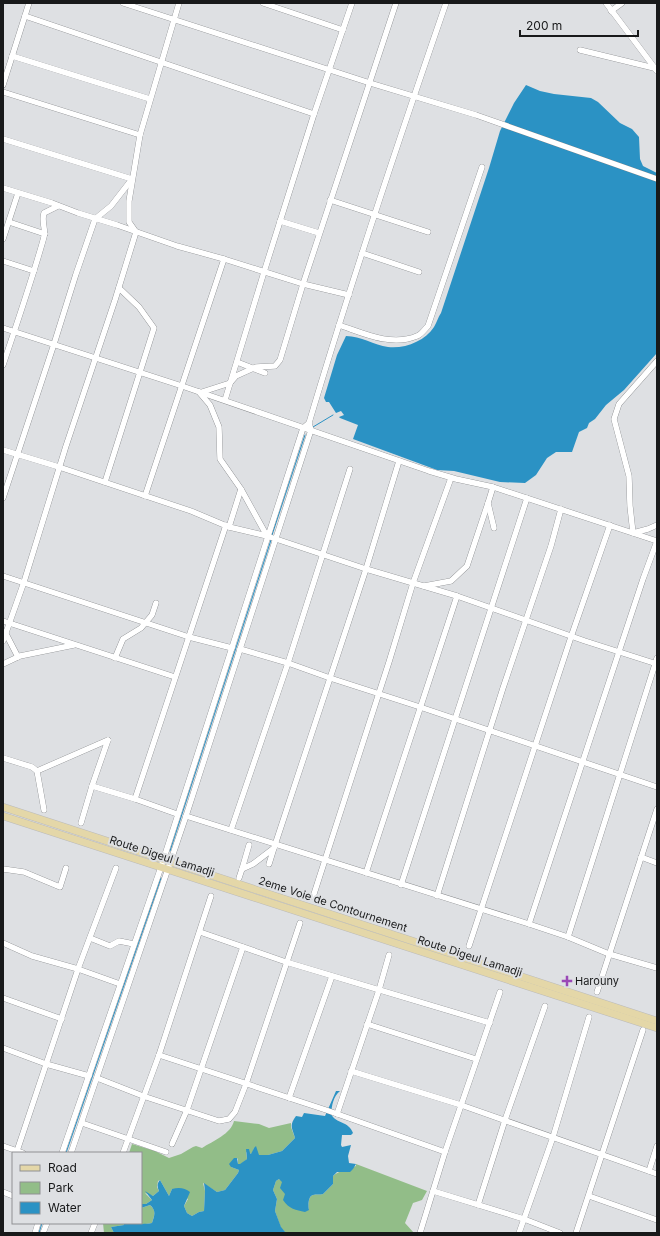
<svg xmlns="http://www.w3.org/2000/svg" width="660" height="1236" viewBox="0 0 660 1236" font-family="Inter,sans-serif">
  <rect width="100%" height="100%" fill="#dee0e3"/>
  <!-- green -->
  <g fill="#92bd88">
    <path d="M234,1121l25,3 10,4 22,-5v4l4,11 -13,13 -14,4h-10l-4,-7 -2,6 -6,-2 1,7 -7,6 -2,-1v-6l-7,9 8,3 -1,3 -13,17 -8,2 -14,-9 2,8 -1,20 -5,1 -7,4 -5,-3 -3,-7 4,-7 -16,-10 -3,7 -9,-16 -2,1 -1,6 2,4 -6,5 -8,-3 7,7 -6,4h-5v-51h-12l3,-9 23,7 14,7 12,-4 12,-7 3,-1 6,2c11,-7 29,-14 32,-27z"/>
    <path d="M356,1164l71,27 -5,9 -9,3 -8,20 9,10h-128l-5,-5 -6,-17 2,-12 -4,-9 3,-9 3,-2 2,1 28,30c-1,-4 -1,-14 4,-15 3,-1 7,0 10,-1l10,-10v-8c5,-5 16,-7 23,-10z"/>
    <path d="M150,1205c7,6 4,11 2,18l-12,2 -6,-2h7v-15z"/>
    <path d="M103,1223h20l1,2 -13,2 3,6h-10z"/>
  </g>
  <!-- water -->
  <g fill="#2b92c4">
    <path d="M526,85l14,6 14,3 37,4 7,4 22,21 12,6 7,8 1,22 3,7 14,7v180l-33,37 -18,15 -11,14 -6,4 -2,5 -8,4 -7,20h-16l-9,6 -11,17 -11,8 -25,-1 -46,-11 -17,-1 -84,-31 5,-14 -18,-7 -1,-1 5,-2 -3,-4 -5,2 -7,-11h-3l-2,-4 13,-43 9,-19c15,0 28,9 42,11 17,2 37,-6 46,-20 3,-5 4,-10 7,-14l48,-145 11,-37 14,-28z"/>
    <path d="M336,1091h4c-7,6 -8,14 -9,23 5,10 18,7 22,19l-2,2h-9l-1,10 1,2 9,-2 -3,11 1,7 7,1 -3,5 -3,3h-13l-4,4v8l-10,10c-3,1 -7,0 -10,1 -5,1 -5,11 -4,15l-4,2c-9,-2 -16,-3 -22,-12l2,-6 -5,-6 2,-6 -3,-3 -3,2 -3,9 4,9 -2,12 6,16 5,6h-172l-3,-6 13,-2 -1,-2c11,0 18,2 29,0 2,-7 5,-12 -2,-18l-9,3v-4h5l6,-4 -7,-9 8,5 6,-5c-2,-4 -2,-8 1,-11l9,16 3,-7c7,-2 13,-1 18,3l-6,14 3,7 5,3 7,-4 5,-1 1,-20 -1,-8 13,9 8,-2 13,-17 1,-3 -8,-3 -2,-3 5,-6h3l1,6h2l7,-5 -1,-10h3l1,4 1,1 3,-6 2,-2 3,9h9l14,-4 13,-13c-3,-11 -6,-12 1,-22l6,1 2,-4 21,3z"/>
  </g>
  <g fill="none" stroke-linecap="round" stroke-linejoin="round">
    <!-- stream -->
    <g stroke="#2b92c4" stroke-width="1">
      <path d="M313,427l20,-12"/>
      <path d="M272,535l33,-100"/>
      <path d="M170,851l101,-311"/>
      <path d="M66,1153l95,-275"/>
      <path d="M39,1233l3,-10"/>
    </g>
    <defs>
      <g id="minor">
        <path d="M123,3l247,80 106,32 181,64"/>
        <path d="M263,3l80,27"/>
        <path d="M606,3l51,68"/>
        <path d="M611,11l11,-8"/>
        <path d="M25,16l289,98"/>
        <path d="M580,50l74,18"/>
        <path d="M12,56l138,43"/>
        <path d="M3,85l26,-82"/>
        <path d="M3,92l137,43"/>
        <path d="M3,139l129,40 -21,27 -16,13 -19,55 -22,70 -51,154"/>
        <path d="M3,188l49,15 26,10 39,12 60,21 47,13 79,25 46,11"/>
        <path d="M330,200l98,32"/>
        <path d="M280,221l39,12"/>
        <path d="M9,222l36,12"/>
        <path d="M3,239l15,-46"/>
        <path d="M362,253l57,19"/>
        <path d="M3,261l31,10"/>
        <path d="M339,325c24,8 52,22 78,11 4,-1 8,-7 11,-10l54,-159"/>
        <path d="M3,328l179,58 247,85 27,8 37,8 164,54"/>
        <path d="M657,361l-38,43 -5,15 15,57 1,30 3,27 15,-4 9,-4"/>
        <path d="M237,362l28,11"/>
        <path d="M3,365c14,-42 29,-85 41,-128 2,-9 -3,-16 0,-24l14,-7"/>
        <path d="M199,392l11,13 9,22 1,32 21,30 26,47"/>
        <path d="M202,392l28,-9 6,-7 20,-9 19,-1 5,-6 23,-76 93,-281"/>
        <path d="M225,400l39,-128 50,-158 38,-111"/>
        <path d="M309,423c42,-141 89,-281 137,-420"/>
        <path d="M3,450l56,17 132,44 38,16 38,9 99,33 91,27 128,45 72,23"/>
        <path d="M105,482l49,-154 -15,-21 -20,-19"/>
        <path d="M493,487l-5,16 6,25"/>
        <path d="M145,496l79,-237"/>
        <path d="M229,527l12,-38"/>
        <path d="M3,576l186,61 43,11"/>
        <path d="M424,586l27,-5 16,-15 21,-63"/>
        <path d="M3,621l172,56"/>
        <path d="M5,632l13,25"/>
        <path d="M3,641l21,-59 42,-136 49,-146 21,-68 -7,-10v-21l11,-66 39,-132"/>
        <path d="M240,649l48,14 42,15 90,29 237,80"/>
        <path d="M115,658l8,-19 18,-11 11,-13 4,-12"/>
        <path d="M3,664l17,-8 54,-11"/>
        <path d="M3,758l29,9 5,4 7,39"/>
        <path d="M37,771l71,-31"/>
        <path d="M92,786l43,13 42,15"/>
        <path d="M135,799l91,-274"/>
        <path d="M186,816l343,108 39,13 41,17 48,14"/>
        <path d="M81,823l11,-37 16,-46"/>
        <path d="M231,830l57,-167 62,-194"/>
        <path d="M641,857l16,6"/>
        <path d="M269,864l5,-16"/>
        <path d="M3,869l21,3 36,15 6,-19"/>
        <path d="M242,869l7,-24"/>
        <path d="M366,873l91,-277"/>
        <path d="M239,878l3,-9 11,-5 21,-16 92,-279 33,-108"/>
        <path d="M401,885l126,-387"/>
        <path d="M437,896l66,-208 48,-142 10,-37"/>
        <path d="M313,897l76,-235 24,-79 38,-105"/>
        <path d="M529,924l114,-345 14,-38"/>
        <path d="M200,932l86,30 204,61"/>
        <path d="M568,937l89,-279"/>
        <path d="M90,938l20,8 9,-5 15,3"/>
        <path d="M3,943l29,13 46,13 42,15"/>
        <path d="M469,946l102,-309 39,-112"/>
        <path d="M597,992l60,-183"/>
        <path d="M3,998l59,21"/>
        <path d="M367,1024l109,35"/>
        <path d="M3,1048l43,16 43,12"/>
        <path d="M159,1055l167,55 119,42"/>
        <path d="M351,1071l110,34 196,69"/>
        <path d="M97,1078l46,18 76,25 10,-2 6,-7 11,-28 54,-161"/>
        <path d="M289,1098l43,-122"/>
        <path d="M337,1114l42,-124 10,-35"/>
        <path d="M82,1123l84,29"/>
        <path d="M172,1144l15,-34 56,-163"/>
        <path d="M3,1146l20,7"/>
        <path d="M17,1151l61,-182 38,-101"/>
        <path d="M62,1153l99,-286 142,-439 6,-5 2,7 -125,386 -115,337"/>
        <path d="M123,1153l36,-98 52,-159"/>
        <path d="M649,1171l8,-25"/>
        <path d="M433,1191l91,28 36,14"/>
        <path d="M3,1192l10,4"/>
        <path d="M589,1196l68,24"/>
        <path d="M478,1205l27,-85 40,-114"/>
        <path d="M35,1233l3,-10"/>
        <path d="M43,1233l4,-10"/>
        <path d="M91,1233l4,-10"/>
        <path d="M421,1233h-1l25,-81 55,-160"/>
        <path d="M519,1233l34,-96 36,-120"/>
        <path d="M576,1233l67,-203"/>
      </g>
      <g id="major">
        <path d="M3,807l654,214"/>
        <path d="M3,816l654,212"/>
      </g>
    </defs>
    <!-- minor casing -->
    <use href="#minor" stroke="#77797c" stroke-width="6"/>
    <!-- major casing -->
    <use href="#major" stroke="#bababa" stroke-width="8"/>
    <!-- minor -->
    <use href="#minor" stroke="#fff" stroke-width="5.5"/>
    <!-- major -->
    <use href="#major" stroke="#e4d7a8" stroke-width="7"/>
  </g>
  <!-- markers -->
  <path fill="#9a47b6" stroke="#dee0e3" stroke-width="1.5" d="M565 975h4v4h4v4h-4v4h-4v-4h-4v-4h4z"/>
  <g text-anchor="middle" stroke-width="4" stroke-linejoin="round" paint-order="stroke">
    <!-- street labels -->
    <g font-size="11" fill="#18191a" stroke="#dee0e3">
      <text transform="translate(162 856) rotate(18)" y="4">Route Digeul Lamadji</text>
      <text transform="translate(333 904) rotate(18)" y="4">2eme Voie de Contournement</text>
      <text transform="translate(470 956) rotate(18)" y="4">Route Digeul Lamadji</text>
    </g>
    <!-- poi labels -->
    <g font-size="11" fill="#18191a" stroke="#dee0e3" text-anchor="start">
      <text x="575" y="985">Harouny</text>
    </g>
  </g>
  <!-- border -->
  <rect width="660" height="1236" fill="none" stroke="#18191a" stroke-width="8"/>
  <!-- legend -->
  <rect x="12" y="1152" width="130" height="72" fill="#dee0e3" stroke="#8f9093"/>
  <rect x="20" y="1165" width="20" height="6" fill="#e4d7a8" stroke="#8f9093"/>
  <text x="48" y="1172" font-size="12" fill="#18191a">Road</text>
  <rect x="20" y="1182" width="20" height="12" fill="#92bd88" stroke="#8f9093"/>
  <text x="48" y="1192" font-size="12" fill="#18191a">Park</text>
  <rect x="20" y="1202" width="20" height="12" fill="#2b92c4" stroke="#8f9093"/>
  <text x="48" y="1212" font-size="12" fill="#18191a">Water</text>
  <!-- scale -->
  <path d="M520 30v6h118v-6" fill="none" stroke="#18191a" stroke-width="2"/>
  <text x="526" y="30" font-size="12" fill="#18191a" stroke="#dee0e3" stroke-width="3" paint-order="stroke">200 m</text>
</svg>
